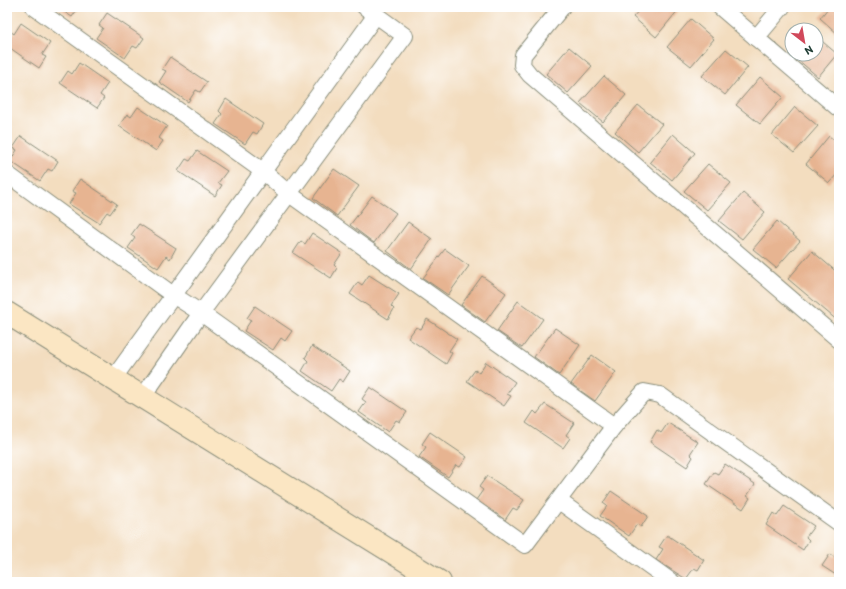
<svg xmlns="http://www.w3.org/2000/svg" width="846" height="589" viewBox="0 0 846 589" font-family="Itim,sans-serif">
  <rect width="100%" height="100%" fill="#fff"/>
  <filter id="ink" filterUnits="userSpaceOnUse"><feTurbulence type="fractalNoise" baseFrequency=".025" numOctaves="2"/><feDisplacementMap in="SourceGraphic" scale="8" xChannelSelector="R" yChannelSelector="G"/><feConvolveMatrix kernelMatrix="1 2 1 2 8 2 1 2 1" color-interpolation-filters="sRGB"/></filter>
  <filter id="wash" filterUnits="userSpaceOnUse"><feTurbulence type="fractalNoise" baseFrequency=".012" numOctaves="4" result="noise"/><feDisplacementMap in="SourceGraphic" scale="16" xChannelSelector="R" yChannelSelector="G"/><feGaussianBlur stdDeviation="0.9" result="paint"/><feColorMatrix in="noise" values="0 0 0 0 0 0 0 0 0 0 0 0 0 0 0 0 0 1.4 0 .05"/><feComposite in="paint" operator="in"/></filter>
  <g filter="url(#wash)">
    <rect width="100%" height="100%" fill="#f3ddbf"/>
    <g id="blocks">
      <!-- building -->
      <g fill="#e7b491">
        <path d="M57,7h22l-7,10z"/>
        <path d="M642,7h35l2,2 -23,28 -23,-20z"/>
        <path d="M829,7h10v28l-19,-17z"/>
        <path d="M107,13l37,25 -7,10 -4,-2 -8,12 -29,-20 7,-10 -4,-3z"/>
        <path d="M691,19l23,20 -23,27 -24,-19z"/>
        <path d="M21,23l29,20 -8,12 4,2 -7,11 -32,-22v-11l3,-4 4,3z"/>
        <path d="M816,36l21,18 -19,23 -28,-24 2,-2v3h24z"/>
        <path d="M569,47l23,19 -24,27 -22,-19z"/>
        <path d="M726,49l22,18 -23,28 -23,-19z"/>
        <path d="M170,57l37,25 -7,10 -4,-2 -8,12 -29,-20 7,-11 -4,-2z"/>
        <path d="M79,63l29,20 -8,12 4,3 -7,10 -37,-25 8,-12 4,3z"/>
        <path d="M604,76l22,19 -23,27 -23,-19z"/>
        <path d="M760,77l23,20 -23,27 -24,-19z"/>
        <path d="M226,99l37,25 -6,10 -4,-2 -8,12 -30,-20 7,-10 -3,-3z"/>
        <path d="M638,105l24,19 -24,28 -23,-20z"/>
        <path d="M138,107l29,19 -8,12 4,3 -7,10 -37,-25 8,-12 4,3z"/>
        <path d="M795,107l23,19 -24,27 -22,-18z"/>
        <path d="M673,134l22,19 -23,27 -22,-18z"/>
        <path d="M21,136l37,25 -6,10 -4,-2 -8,12 -30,-20 7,-11 -4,-2z"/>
        <path d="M829,136l10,8v28l-10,11 -23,-19z"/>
        <path d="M197,151l30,20 -9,12 4,2 -7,11 -37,-25 8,-12 4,2z"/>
        <path d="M708,164l23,19 -24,27 -23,-19z"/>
        <path d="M334,169l25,17 -22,30 -24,-18z"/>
        <path d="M80,179l37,25 -7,10 -3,-2 -8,11 -30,-19 7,-11 -4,-2z"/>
        <path d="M743,193l22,19 -23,27 -23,-18z"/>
        <path d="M372,196l24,17 -22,30 -24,-18z"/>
        <path d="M777,221l23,20 -24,27 -23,-19z"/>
        <path d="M408,222l24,17 -21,30 -24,-18z"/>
        <path d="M139,224l37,24 -6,11 -4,-3 -8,12 -30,-20 7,-10 -4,-3z"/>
        <path d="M312,233l30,20 -8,12 3,3 -6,10 -38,-25 8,-12 4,3z"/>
        <path d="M445,249l24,17 -21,29 -25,-17z"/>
        <path d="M812,251l27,23v48l-51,-43z"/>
        <path d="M369,275l30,19 -8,12 3,3 -6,10 -38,-25 8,-12 4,3z"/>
        <path d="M482,276l24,17 -21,29 -24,-17z"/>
        <path d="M518,301l25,18 -21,29 -25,-17z"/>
        <path d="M255,306l37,25 -7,10 -4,-3 -8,12 -29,-19 7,-11 -4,-2z"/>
        <path d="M427,319l30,20 -8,12 3,2 -6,11 -38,-26 8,-11 5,2z"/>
        <path d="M555,328l25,17 -21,30 -25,-18z"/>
        <path d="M312,346l38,25 -7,11 -4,-3 -8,12 -29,-20 6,-10 -3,-3z"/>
        <path d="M592,355l24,17 -21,29 -24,-17z"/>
        <path d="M486,362l29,20 -8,12 4,2 -7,10 -37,-25 8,-11 4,3z"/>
        <path d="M370,387l37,25 -7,10 -4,-2 -8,12 -29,-20 7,-10 -4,-3z"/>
        <path d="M545,404l29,19 -8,12 4,3 -7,10 -37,-25 8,-12 3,3z"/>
        <path d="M668,423l30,19 -8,12 3,3 -6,10 -37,-25 7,-12 4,3z"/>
        <path d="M430,432l37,25 -7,10 -4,-2 -8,12 -29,-20 7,-10 -4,-3z"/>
        <path d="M725,464l30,20 -8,12 3,2 -7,11 -37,-25 8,-12 4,2z"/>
        <path d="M487,476l37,24 -7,10 -4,-2 -8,12 -29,-20 7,-10 -4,-3z"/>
        <path d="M611,491l37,25 -7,11 -4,-3 -8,12 -29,-20 7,-10 -4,-3z"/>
        <path d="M784,506l30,20 -8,11 3,3 -6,10 -37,-25 7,-12 4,3z"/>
        <path d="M667,535l37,25 -6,10 -4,-2 -8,11 -30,-19 7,-11 -4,-2z"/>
        <path d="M839,549v28l-17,-11 8,-12 4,3z"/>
        <path d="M728,578l7,4h-10z"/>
      </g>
    </g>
  </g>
  <g filter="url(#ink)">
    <use href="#blocks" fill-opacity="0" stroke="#898d7a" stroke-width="1"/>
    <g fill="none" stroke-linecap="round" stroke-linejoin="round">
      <defs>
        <g id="street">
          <path d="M34,7l230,165 24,21 326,233"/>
          <path d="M562,7l-39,48 -1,10 8,10 309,265"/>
          <path d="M720,7l119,102"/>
          <path d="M756,38l26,-31"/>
          <path d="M7,174l166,121 28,18 324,232 89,-119 30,-34 16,3 179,128"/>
          <path d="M113,379l263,-364"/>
          <path d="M142,398l59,-85 204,-277 -40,-29"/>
          <path d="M559,501l113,81"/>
        </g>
        <path id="secondary" d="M7,313l433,269"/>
      </defs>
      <!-- street casing -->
      <use href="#street" stroke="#898d7a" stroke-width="18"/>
      <!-- secondary casing -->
      <use href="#secondary" stroke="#898d7a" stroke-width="24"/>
      <!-- street -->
      <use href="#street" stroke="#fff" stroke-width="16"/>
      <!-- secondary -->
      <use href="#secondary" stroke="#fbe6c3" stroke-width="22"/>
    </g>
  </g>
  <!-- margin -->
  <rect width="846" height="589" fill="none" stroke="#fff" stroke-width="24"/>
  <!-- north arrow -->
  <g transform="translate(804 42) rotate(149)"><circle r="19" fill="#ffffff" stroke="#a5b1ae"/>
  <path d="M0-3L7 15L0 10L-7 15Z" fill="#d1495b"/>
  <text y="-6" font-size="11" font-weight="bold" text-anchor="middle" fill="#1f3d34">N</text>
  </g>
</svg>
